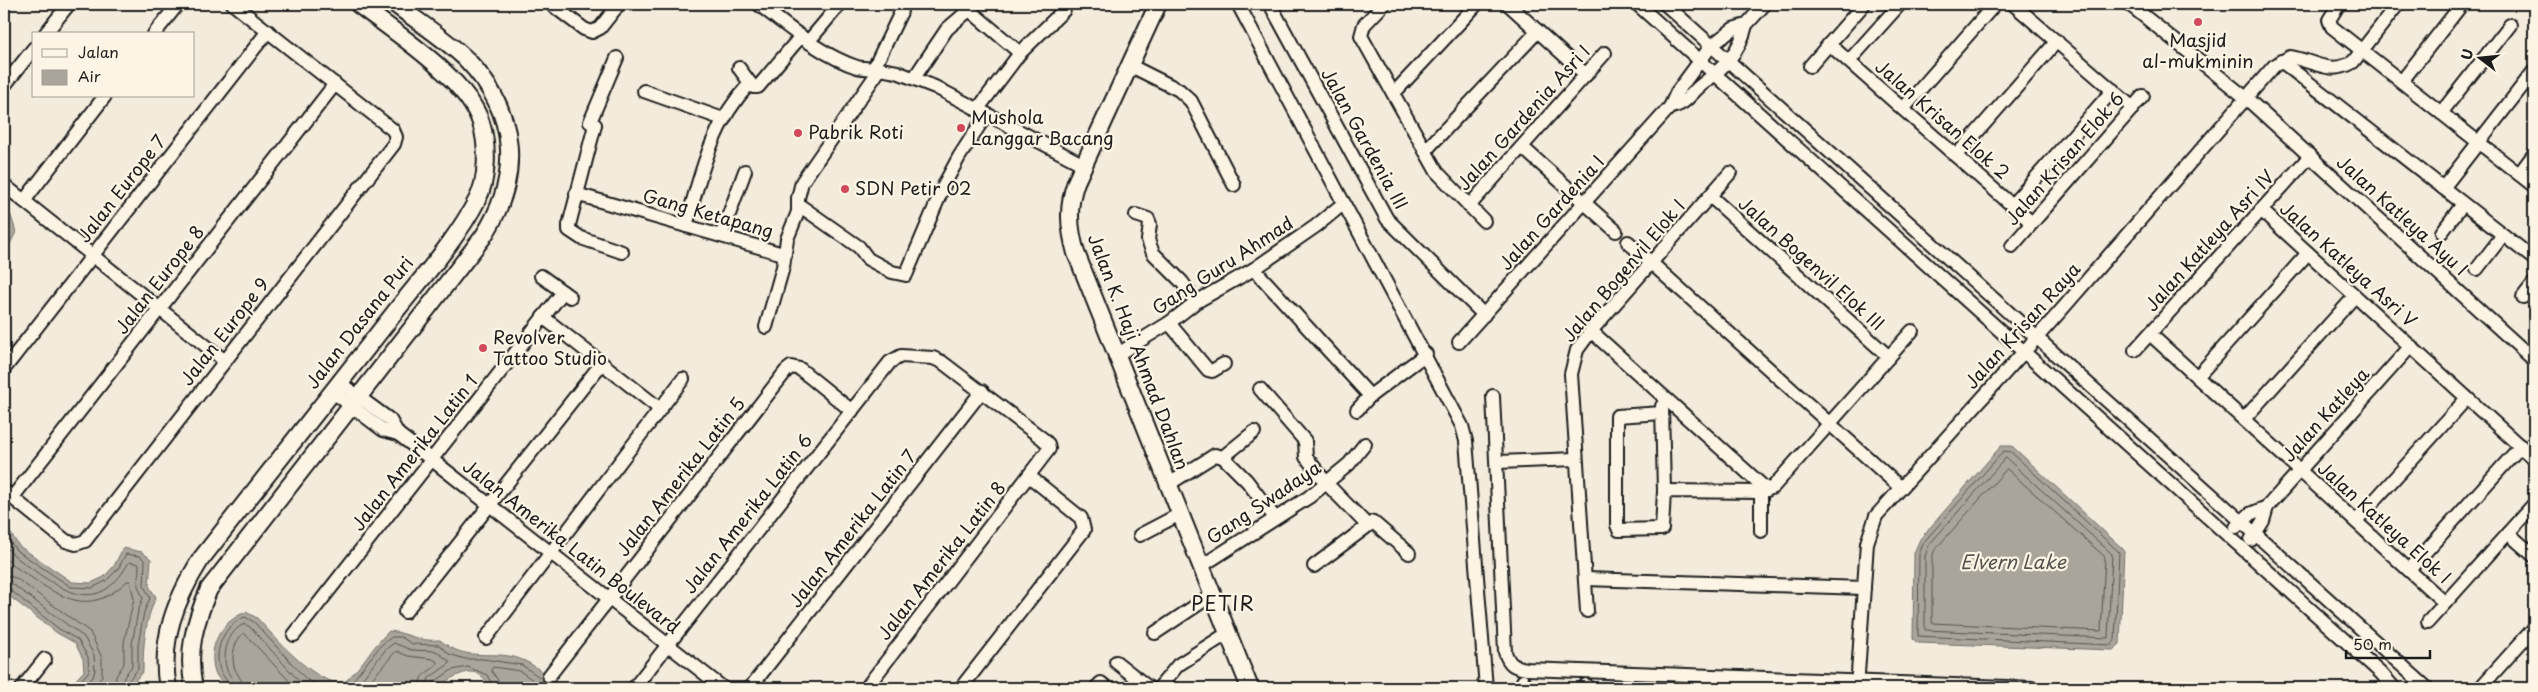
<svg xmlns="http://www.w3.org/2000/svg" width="2538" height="692" viewBox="0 0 2538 692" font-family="'Playpen Sans',sans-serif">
  <rect width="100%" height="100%" fill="#f3ecdd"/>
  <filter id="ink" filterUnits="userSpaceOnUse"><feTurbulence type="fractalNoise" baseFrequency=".02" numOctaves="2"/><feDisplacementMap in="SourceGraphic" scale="10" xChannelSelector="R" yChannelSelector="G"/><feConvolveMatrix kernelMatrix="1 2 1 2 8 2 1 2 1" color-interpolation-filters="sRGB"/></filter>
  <g filter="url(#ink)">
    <!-- water -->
    <g fill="#aaa59b" stroke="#716e68">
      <path d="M4,207l6,6 6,19 -8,16 -4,3z"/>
      <path d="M2001,446h11l112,104 -4,94 -7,6 -195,-7 -5,-4 1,-86 6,-14z"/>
      <path d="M4,523l15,23 53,36 19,1 13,-6 10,-11 9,-18 19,4 9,7 -2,27 7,11c-11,24 -13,48 -13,74l-9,11 -1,6h-65l16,-17 -1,-12 -8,-16 -18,-10 -53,-41z"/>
      <path d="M246,612l11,6c16,17 64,74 89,63 16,-15 27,-35 43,-50 21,2 27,11 51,9 28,25 56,7 85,21 14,7 27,19 39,27h-74c-15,-32 -38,-7 -58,0h-206c-4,-5 -9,-11 -11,-16 -8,-27 7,-51 31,-60z"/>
    </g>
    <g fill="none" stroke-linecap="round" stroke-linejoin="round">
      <!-- shore -->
      <g stroke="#55534f" stroke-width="1">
        <path d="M2004,451l7,1 108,100 -4,88 -3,5 -194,-9 1,-82 5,-12z"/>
        <path d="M2006,458l106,96 -4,84 -183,-8v-74l4,-11z"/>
        <path d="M2007,469l98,88 -4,74 -169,-8v-66l3,-7z"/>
        <path d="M4,532l12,18 55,37 21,1 14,-7 12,-12 8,-15 14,2 5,5 -1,25 6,12 -6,14 -6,33v24l-9,11v8"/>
        <path d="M4,544c9,13 22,20 35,30 38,26 65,33 90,-12l10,2 -1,22 5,12 -5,13 -6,33v22l-8,11 -2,11"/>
        <path d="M4,557c8,9 21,16 31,23 34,23 59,33 92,1h3l4,18 -10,43v22l-8,12 -1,12"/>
        <path d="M4,575l12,3 74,54 12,26v18l-9,12"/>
        <path d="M4,582l8,2 72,53 10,18 1,15 -2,7 -10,11"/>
        <path d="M4,588l5,1 50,40 19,11 10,17 1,14 -14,17"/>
        <path d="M229,688c0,-7 -6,-11 -9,-18 -7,-21 5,-46 25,-53l9,5 52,57 15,9"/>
        <path d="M236,688c-1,-8 -6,-11 -9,-18 -6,-16 2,-41 18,-46l5,3 51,56 8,5"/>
        <path d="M243,688c0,-9 -7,-14 -9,-22 -3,-11 1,-27 10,-33l52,55"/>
        <path d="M344,688l6,-4 31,-39 11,-8h9l11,7 27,1 10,9 16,5h18l39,6 20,14"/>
        <path d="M355,688l31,-39 8,-6 17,7 25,1 13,10v3l-20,14 -3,10"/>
        <path d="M364,688l32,-37 12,5 25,3 4,3c-3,11 -18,8 -18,26"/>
        <path d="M432,688l2,-6 18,-12 16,-3 19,8 7,13"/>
        <path d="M500,688l-1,-6 -8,-12 2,-3 27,4 24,17"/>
      </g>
      <defs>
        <g id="minor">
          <path d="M551,4l33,25 8,3 8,-4 19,-24"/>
          <path d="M758,4c30,22 62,51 99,63 8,2 15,1 23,2"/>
          <path d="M1238,4l224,422 4,15 20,247"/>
          <path d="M1270,4l117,215 97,96"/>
          <path d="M1384,4l-20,21 -3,11 76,136 47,49"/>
          <path d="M1508,4l78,71"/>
          <path d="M1637,4l744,669 13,15"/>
          <path d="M1665,4l762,684"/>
          <path d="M2013,4l120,104"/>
          <path d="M2129,4l117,94 288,262"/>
          <path d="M2339,4l-10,16 3,7 202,159"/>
          <path d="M1746,25c-6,28 -24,44 -46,61 -11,9 -14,19 -30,21l7,-15 34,-46 22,-17 13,-4 19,-21"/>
          <path d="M45,34l24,-30"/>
          <path d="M154,34l24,-30"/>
          <path d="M808,42l32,-38"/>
          <path d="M1829,44l203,179"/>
          <path d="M617,58l-27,64 5,3 -26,100v5l12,8 41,14"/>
          <path d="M1849,61l51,-57"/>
          <path d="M2281,61l253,198"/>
          <path d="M1131,66l48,24 12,11 43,84"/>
          <path d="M1810,66l54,-62"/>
          <path d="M739,68l14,19h5l43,-51"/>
          <path d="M874,68l27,-56"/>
          <path d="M914,78l33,-49 21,-18 5,2 47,40"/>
          <path d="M2402,81l60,-77"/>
          <path d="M4,86l30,-38"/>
          <path d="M644,91l79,28"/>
          <path d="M1394,93l83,-89"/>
          <path d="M1903,109l92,-105"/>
          <path d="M977,110l43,-57 44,-43"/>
          <path d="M2441,113l69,-88"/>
          <path d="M1522,147l94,84"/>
          <path d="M1425,151l113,-120"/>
          <path d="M1956,156l101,-115"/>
          <path d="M2519,174l15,-20"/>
          <path d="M4,185l221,176"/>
          <path d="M2443,188l91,-117"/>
          <path d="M576,194l207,60"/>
          <path d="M1710,196l179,161"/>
          <path d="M24,201l81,-105"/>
          <path d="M799,205l60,42 9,12 24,13 14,3 39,-92 14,-26 27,-42"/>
          <path d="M2012,205l101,-115"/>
          <path d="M1469,206l136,-153"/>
          <path d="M2261,210l273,249"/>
          <path d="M1136,215l12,4 2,5 -2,16 5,13 29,29 14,20"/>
          <path d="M686,226c15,-53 25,-101 64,-143"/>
          <path d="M2442,232l21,-28"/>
          <path d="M721,236l24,-65"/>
          <path d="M1628,242l273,246"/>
          <path d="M2012,246l131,-150"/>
          <path d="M1254,269l116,127"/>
          <path d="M2477,269l26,-34"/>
          <path d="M541,276l29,21"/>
          <path d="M2523,297l11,-14"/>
          <path d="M543,317l117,92"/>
          <path d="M1169,323l39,47 4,1 12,-7"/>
          <path d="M766,327l17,-60 4,-28 11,-27v-14l4,-16 78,-113 17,3 38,15 149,78"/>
          <path d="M1591,331l176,159"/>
          <path d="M2150,334l295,269"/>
          <path d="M1459,342l211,-235"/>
          <path d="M2135,350l175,-194"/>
          <path d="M1118,354l51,-31 27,-21 58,-33 62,-43 28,-23"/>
          <path d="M4,369l264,-338"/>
          <path d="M2197,377l111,-124"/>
          <path d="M340,383l50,37 8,14"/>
          <path d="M1260,389l45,52 1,16 21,27 40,41"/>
          <path d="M333,392l50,38 15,4 33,25 292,229"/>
          <path d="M1493,396l12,256c4,13 9,15 22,17l507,19"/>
          <path d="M1662,406l2,85"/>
          <path d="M1357,410l13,-14 56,-42"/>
          <path d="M1662,413l-45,3v109l2,5 43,-1 2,-38 97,1"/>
          <path d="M2244,419l111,-123"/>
          <path d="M1223,457l24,24 28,37"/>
          <path d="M1497,462l79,-3"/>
          <path d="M1169,484l46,-29 8,2 31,-25"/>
          <path d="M4,491l62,50 10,3 9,-3 309,-397 2,-7 -3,-7 -160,-126"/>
          <path d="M12,498l323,-414"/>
          <path d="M2356,521l111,-123"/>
          <path d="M2236,527l14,-13 17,-7"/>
          <path d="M1761,531v-39l12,-5 139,-156"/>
          <path d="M2508,533l26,23"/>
          <path d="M1140,535l40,-21"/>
          <path d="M2251,540l12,-19 4,-14 144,-161"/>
          <path d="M1314,566l59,-44 36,31"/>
          <path d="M1200,567l109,-70 40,-33 16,-20"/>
          <path d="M2409,570l112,-124"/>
          <path d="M1585,579l279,9"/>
          <path d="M1587,611l-16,-237 6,-24 14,-19 139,-158"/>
          <path d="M405,612l197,-249"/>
          <path d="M2428,622l106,-118"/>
          <path d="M1155,633l57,-38"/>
          <path d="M294,635l269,-343"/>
          <path d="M486,638l197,-259"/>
          <path d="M1116,662l33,26"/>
          <path d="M549,676l237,-305 5,-4 9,2 52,42"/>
          <path d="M22,688l23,-29"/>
          <path d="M634,688l256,-326 11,-6 32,2 9,4 101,77 5,5 1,5 -183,239"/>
          <path d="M750,688l232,-297"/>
          <path d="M961,688l123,-158 -3,-12 -52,-42"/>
          <path d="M1096,688l5,-5 6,5"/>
          <path d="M1159,688l19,-23 50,-32"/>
          <path d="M1522,688l1,-7"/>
          <path d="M1586,688v-3"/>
          <path d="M1857,688l10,-145 9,-27 181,-201 217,-249 16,-9c22,3 40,19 63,5l45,-58"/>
          <path d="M2480,688l54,-60"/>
        </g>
        <g id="major">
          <path d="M1158,4l-82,178c-9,25 -7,46 0,71l174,435"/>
          <path d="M168,688c-9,-48 8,-89 33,-129 64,-81 128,-162 191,-243 28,-36 64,-75 85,-116 11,-20 11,-55 4,-77 -13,-44 -87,-91 -123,-119"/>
          <path d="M194,688c-8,-36 1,-66 15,-99l274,-352c39,-60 35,-124 -16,-177 -21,-21 -49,-38 -72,-56"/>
        </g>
      </defs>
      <!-- minor casing -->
      <use href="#minor" stroke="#1c1c1c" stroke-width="16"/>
      <!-- major casing -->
      <use href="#major" stroke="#1c1c1c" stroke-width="20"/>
      <!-- minor -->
      <use href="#minor" stroke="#fcf5e5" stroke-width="12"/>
      <!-- major -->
      <use href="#major" stroke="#fcf5e5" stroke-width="16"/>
    </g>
  </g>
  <!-- markers -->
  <g fill="#d1495b" stroke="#fcf5e5" stroke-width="2">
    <circle cx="2198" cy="22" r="5"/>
    <circle cx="961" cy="128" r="5"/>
    <circle cx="798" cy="133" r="5"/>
    <circle cx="845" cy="189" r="5"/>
    <circle cx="483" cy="348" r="5"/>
  </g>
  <g text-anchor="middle" stroke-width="4.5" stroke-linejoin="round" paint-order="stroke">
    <!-- poi labels -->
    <g font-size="18" fill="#1c1c1c" stroke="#fcf5e5" text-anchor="start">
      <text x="2198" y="47" text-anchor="middle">Masjid<tspan x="2198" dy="21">al-mukminin</tspan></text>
      <text x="971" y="124">Mushola<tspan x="971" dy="21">Langgar Bacang</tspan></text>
      <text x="808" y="139">Pabrik Roti</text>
      <text x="855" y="195">SDN Petir 02</text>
      <text x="493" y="344">Revolver<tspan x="493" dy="21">Tattoo Studio</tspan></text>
    </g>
    <!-- street labels -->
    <g font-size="18" fill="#1c1c1c" stroke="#fcf5e5">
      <text transform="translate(1524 118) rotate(-48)" y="6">Jalan Gardenia Asri I</text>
      <text transform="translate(1942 120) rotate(41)" y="6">Jalan Krisan Elok 2</text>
      <text transform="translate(1364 139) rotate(61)" y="6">Jalan Gardenia III</text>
      <text transform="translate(2065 159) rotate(-49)" y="6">Jalan Krisan Elok 6</text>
      <text transform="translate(122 189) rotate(-52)" y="6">Jalan Europe 7</text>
      <text transform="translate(1552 213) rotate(-48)" y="6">Jalan Gardenia I</text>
      <text transform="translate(708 214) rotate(16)" y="6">Gang Ketapang</text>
      <text transform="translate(2402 216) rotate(42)" y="6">Jalan Katleya Ayu I</text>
      <text transform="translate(2210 241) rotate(-48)" y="6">Jalan Katleya Asri IV</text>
      <text transform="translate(1811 264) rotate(42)" y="6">Jalan Bogenvil Elok III</text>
      <text transform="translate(2348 265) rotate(42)" y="6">Jalan Katleya Asri V</text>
      <text transform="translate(1223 266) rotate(-33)" y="6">Gang Guru Ahmad</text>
      <text transform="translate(1624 271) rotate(-50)" y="6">Jalan Bogenvil Elok I</text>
      <text transform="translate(160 280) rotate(-52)" y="6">Jalan Europe 8</text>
      <text transform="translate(360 323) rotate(-52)" y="6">Jalan Dasana Puri</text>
      <text transform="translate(2023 326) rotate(-48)" y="6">Jalan Krisan Raya</text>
      <text transform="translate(225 332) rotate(-52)" y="6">Jalan Europe 9</text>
      <text transform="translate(1138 352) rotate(69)" y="6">Jalan K. Haji Ahmad Dahlan</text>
      <text transform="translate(2326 415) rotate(-48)" y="6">Jalan Katleya</text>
      <text transform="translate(415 453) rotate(-52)" y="6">Jalan Amerika Latin 1</text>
      <text transform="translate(681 477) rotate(-52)" y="6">Jalan Amerika Latin 5</text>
      <text transform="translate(1264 503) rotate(-34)" y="6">Gang Swadaya</text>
      <text transform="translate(748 514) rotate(-52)" y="6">Jalan Amerika Latin 6</text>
      <text transform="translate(2384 523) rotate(42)" y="6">Jalan Katleya Elok I</text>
      <text transform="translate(853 529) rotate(-52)" y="6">Jalan Amerika Latin 7</text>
      <text transform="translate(571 547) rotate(38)" y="6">Jalan Amerika Latin Boulevard</text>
      <text transform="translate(942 561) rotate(-52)" y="6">Jalan Amerika Latin 8</text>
    </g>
    <!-- water labels -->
    <g font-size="19" font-style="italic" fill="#55534f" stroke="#fcf5e5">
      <text x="2013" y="569">Elvern Lake</text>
    </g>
    <!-- quarter labels -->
    <g font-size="20" letter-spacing="1" fill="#1c1c1c" stroke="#fcf5e5">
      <text x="1223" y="611">PETIR</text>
    </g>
  </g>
  <!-- margin -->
  <rect width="2538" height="692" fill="none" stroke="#fcf5e5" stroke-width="20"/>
  <rect x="10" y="10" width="2518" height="672" fill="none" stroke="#1c1c1c" stroke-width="2" filter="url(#ink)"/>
  <!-- legend -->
  <rect x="32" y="32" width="162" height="65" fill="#fcf5e5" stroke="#a29e95"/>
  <rect x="42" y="49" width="25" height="8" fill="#fcf5e5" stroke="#a29e95"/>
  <text x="78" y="58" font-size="15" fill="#1c1c1c">Jalan</text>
  <rect x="42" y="70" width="25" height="15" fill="#aaa59b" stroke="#a29e95"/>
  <text x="78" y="82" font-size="15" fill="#1c1c1c">Air</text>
  <!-- north arrow -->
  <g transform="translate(2480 58) rotate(286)" stroke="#fcf5e5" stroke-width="4" paint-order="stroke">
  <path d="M0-4L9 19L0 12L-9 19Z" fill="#1c1c1c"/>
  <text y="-8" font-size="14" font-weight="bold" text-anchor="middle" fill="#1c1c1c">U</text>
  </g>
  <!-- scale -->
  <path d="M2346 650v8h84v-8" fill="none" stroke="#1c1c1c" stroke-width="2.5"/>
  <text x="2353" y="650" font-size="15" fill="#1c1c1c" stroke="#fcf5e5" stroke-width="4" paint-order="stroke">50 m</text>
</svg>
